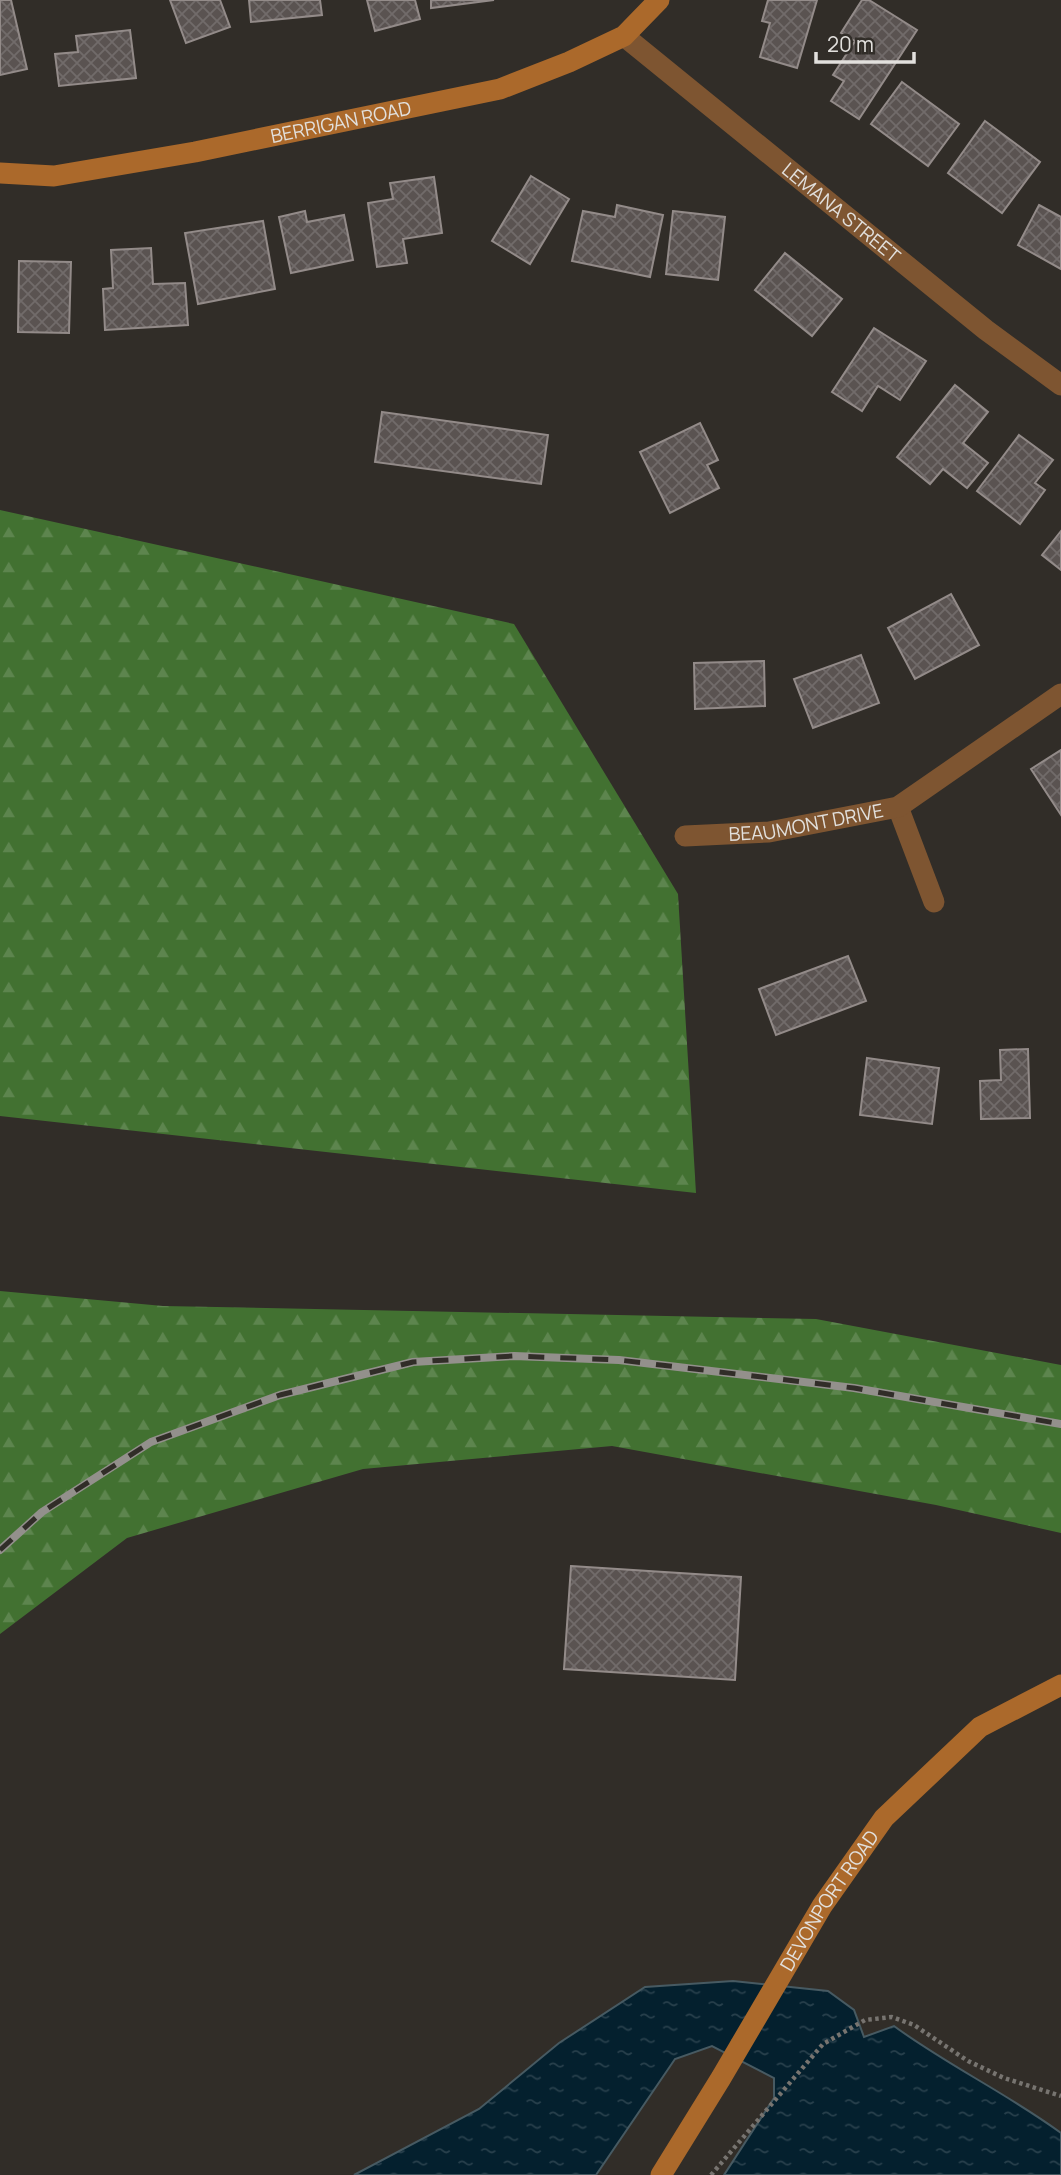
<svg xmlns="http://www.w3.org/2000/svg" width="1061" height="2175" viewBox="0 0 1061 2175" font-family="Manrope,sans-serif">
  <defs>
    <pattern id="forest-firs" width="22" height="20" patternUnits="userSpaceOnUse" patternTransform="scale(1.75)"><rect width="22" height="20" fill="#427131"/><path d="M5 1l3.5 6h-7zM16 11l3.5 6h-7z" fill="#5d854e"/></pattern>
    <pattern id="water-ripples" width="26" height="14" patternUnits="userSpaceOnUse" patternTransform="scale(1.75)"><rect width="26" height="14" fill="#04202e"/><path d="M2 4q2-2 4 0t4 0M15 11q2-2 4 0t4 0" fill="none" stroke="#28404c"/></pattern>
    <pattern id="building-cross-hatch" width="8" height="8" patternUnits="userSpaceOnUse" patternTransform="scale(1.75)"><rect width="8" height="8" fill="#5a5351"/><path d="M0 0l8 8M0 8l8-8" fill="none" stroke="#716b6a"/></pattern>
  </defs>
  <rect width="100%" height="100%" fill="#312d28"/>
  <!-- forest -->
  <g fill="url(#forest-firs)">
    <path d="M0,510l514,114 164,270 18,299 -696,-77z"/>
    <path d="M0,1291l163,15 653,13 245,46v168l-125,-28 -324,-59 -249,23 -236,69 -127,96z"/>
  </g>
  <!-- water -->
  <path fill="url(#water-ripples)" stroke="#475a62" stroke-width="2" d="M733,1981l95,10 26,19 10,27 30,-11c53,39 114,68 167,107v42h-337l50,-77v-20l-62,-32 -37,13 -79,116h-242l125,-66 80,-66 86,-56z"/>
  <!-- building -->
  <g fill="url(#building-cross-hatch)" stroke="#938b89" stroke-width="2">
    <path d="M0,0h11l16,69 -27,6z"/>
    <path d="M170,0h50l10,27 -44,16z"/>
    <path d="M249,0h71l2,15 -71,7z"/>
    <path d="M367,0h48l5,19 -45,12z"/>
    <path d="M431,0h63l-63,8z"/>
    <path d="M768,0h49l-20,68 -37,-11 10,-34 -8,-2z"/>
    <path d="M862,0h7l48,30 -58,89 -28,-18 13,-20 -11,-6 22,-34 -14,-8z"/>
    <path d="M130,30l6,48 -77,8 -4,-32 23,-2 -2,-16z"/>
    <path d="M902,82l57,42 -31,42 -57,-42z"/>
    <path d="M985,121l55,41 -38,51 -54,-40z"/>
    <path d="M531,176l38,23 -39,65 -38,-23z"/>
    <path d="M434,177l8,56 -39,6 4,24 -30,4 -9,-64 25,-4 -3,-16z"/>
    <path d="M617,205l46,10 -13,62 -78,-16 11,-50 32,6z"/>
    <path d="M1039,205l22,12v52l-43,-24z"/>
    <path d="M305,211l2,11 37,-7 9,45 -62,13 -12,-56z"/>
    <path d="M673,211l52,6 -7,63 -52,-6z"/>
    <path d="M263,221l12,68 -77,15 -13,-71z"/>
    <path d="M151,248l2,36 32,-1 3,42 -83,5 -2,-41 10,-1 -2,-38z"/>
    <path d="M785,253l57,46 -30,37 -57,-46z"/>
    <path d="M19,261l52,1 -2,71 -51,-1z"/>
    <path d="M874,328l52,33 -26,39 -22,-14 -16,25 -30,-19z"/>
    <path d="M955,385l33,27 -25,31 25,20 -21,25 -24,-19 -13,15 -33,-27z"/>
    <path d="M382,412l166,23 -7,49 -166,-22z"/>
    <path d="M700,423l18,37 -11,5 12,23 -49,25 -30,-61z"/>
    <path d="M1019,435l34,25 -18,23 10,7 -25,34 -43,-33z"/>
    <path d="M1061,531v39l-19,-15z"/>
    <path d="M951,594l28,51 -64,34 -27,-51z"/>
    <path d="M861,655l18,48 -66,25 -19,-49z"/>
    <path d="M764,661l1,45 -70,3 -1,-46z"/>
    <path d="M1061,750v65l-30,-46z"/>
    <path d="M848,956l18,45 -90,34 -17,-46z"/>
    <path d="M1028,1049l2,69 -49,1 -1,-38 21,-1 -1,-30z"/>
    <path d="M867,1058l72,10 -7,56 -72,-9z"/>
    <path d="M571,1566l170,11 -6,103 -171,-11z"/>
  </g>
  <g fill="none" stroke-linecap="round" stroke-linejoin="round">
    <!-- path -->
    <path stroke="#777470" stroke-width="4.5" stroke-dasharray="3.5 3.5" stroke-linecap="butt" d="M711,2175l112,-131 42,-24 27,-3 22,8 54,36 36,17 57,18"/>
    <!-- street -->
    <g stroke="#7e5531" stroke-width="21">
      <path id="s1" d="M624,36l362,294 75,55"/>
      <path d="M898,807l36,95"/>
      <path id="s2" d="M685,836l84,-4 129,-25 163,-113"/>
    </g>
    <!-- secondary -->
    <g stroke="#ab692b" stroke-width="21">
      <path id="s3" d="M0,173l54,3 141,-24 305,-63 69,-27 55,-26 35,-36"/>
      <path id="s4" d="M661,2175l60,-97 101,-172 62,-88 96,-91 81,-42"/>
    </g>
    <defs>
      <path id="rail" d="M0,1550l42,-38 109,-70 129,-47 133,-33 101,-6 105,4 235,28 207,36"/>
    </defs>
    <!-- rail casing -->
    <use href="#rail" stroke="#93908c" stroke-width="8"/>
    <!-- rail -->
    <use href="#rail" stroke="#312d28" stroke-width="5" stroke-dasharray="16" stroke-linecap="butt"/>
  </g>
  <g text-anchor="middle" stroke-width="5" stroke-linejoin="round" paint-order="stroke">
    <!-- street labels -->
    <g font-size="19" fill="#e2e0dd" stroke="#312d28">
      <text dy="7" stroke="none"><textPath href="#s3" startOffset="346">BERRIGAN ROAD</textPath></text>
      <text dy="7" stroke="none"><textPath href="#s1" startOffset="280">LEMANA STREET</textPath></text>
      <text dy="7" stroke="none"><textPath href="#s2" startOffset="122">BEAUMONT DRIVE</textPath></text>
      <text dy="7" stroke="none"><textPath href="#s4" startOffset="322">DEVONPORT ROAD</textPath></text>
    </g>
  </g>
  <!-- scale -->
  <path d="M816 52v10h98v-10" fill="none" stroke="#e2e0dd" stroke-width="3.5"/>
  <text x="827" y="52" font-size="21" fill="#e2e0dd" stroke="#312d28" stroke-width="5" paint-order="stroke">20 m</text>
</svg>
